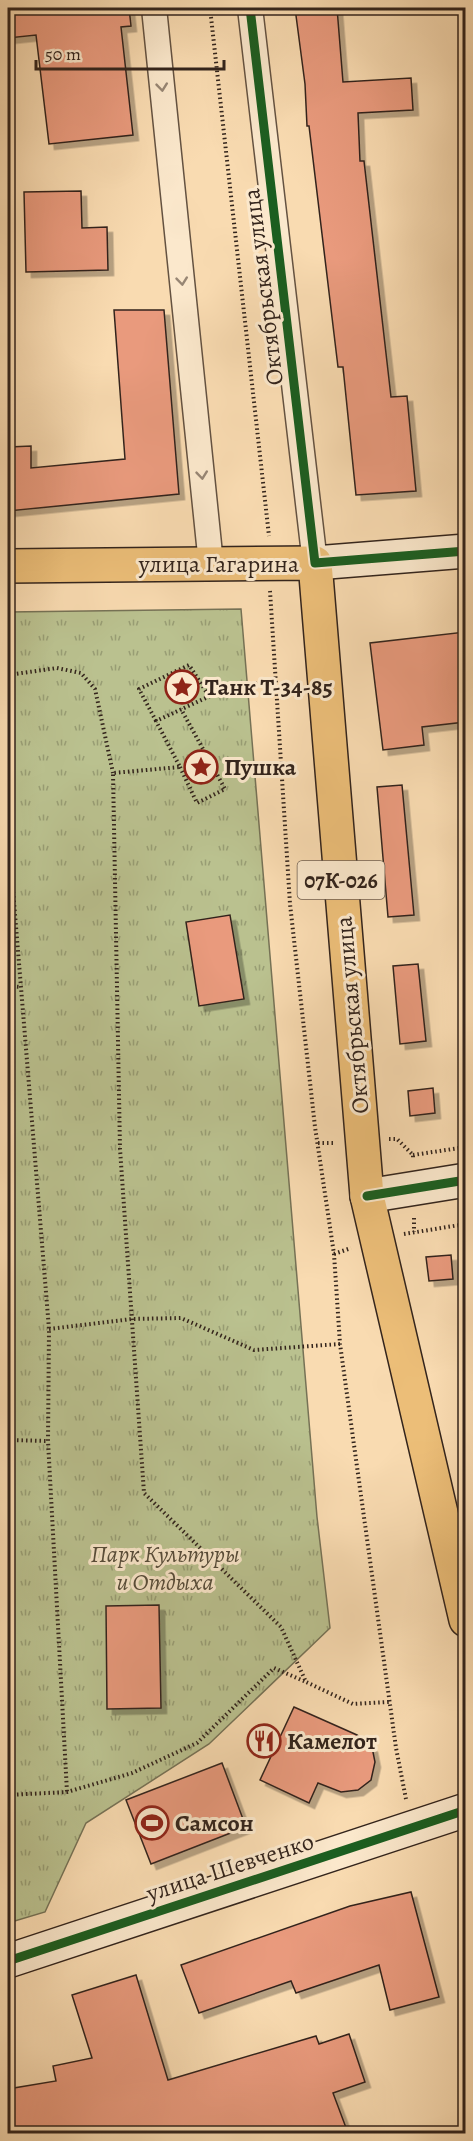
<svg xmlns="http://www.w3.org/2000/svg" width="473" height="2141" viewBox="0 0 473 2141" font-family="Alegreya,serif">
  <defs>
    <pattern id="park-tufts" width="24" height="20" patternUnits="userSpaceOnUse" patternTransform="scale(1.5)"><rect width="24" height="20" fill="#bac18f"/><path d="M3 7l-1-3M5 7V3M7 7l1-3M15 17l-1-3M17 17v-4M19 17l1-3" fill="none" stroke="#989d74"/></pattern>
    <filter id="shadow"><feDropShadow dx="5.5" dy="5.5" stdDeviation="0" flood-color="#0004"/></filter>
  </defs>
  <rect width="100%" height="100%" fill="#f9dbb1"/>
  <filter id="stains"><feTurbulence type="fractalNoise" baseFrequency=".00333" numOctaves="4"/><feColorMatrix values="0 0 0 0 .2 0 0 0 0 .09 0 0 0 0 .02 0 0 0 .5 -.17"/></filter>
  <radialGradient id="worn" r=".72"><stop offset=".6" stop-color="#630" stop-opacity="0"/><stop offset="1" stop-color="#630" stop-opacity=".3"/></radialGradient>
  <!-- park -->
  <path fill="url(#park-tufts)" stroke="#767256" stroke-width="1.5" d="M241,609l76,908 13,111 -121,116 -123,79 -41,89 -37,11v-1311z"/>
  <!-- building -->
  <g fill="#e99a7d" stroke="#33241c" stroke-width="1.5" filter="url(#shadow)">
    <path d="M8,8h121l2,18 -10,1 12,108 -84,9 -13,-109 -28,3z"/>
    <path d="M295,8h42l6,74 68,-4 2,32 -55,3 2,48h4l27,236 16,-1 9,95 -60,4 -13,-128h-5l-29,-241h-2l-2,-42z"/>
    <path d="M81,191l1,37 25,-1 1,43 -82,2 -2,-80z"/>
    <path d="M114,310h50l15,184 -171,17 1,-64 22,-1v22l94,-9z"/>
    <path d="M465,632v90l-43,5 2,18 -41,5 -13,-107z"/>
    <path d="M402,785l12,130 -26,2 -11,-130z"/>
    <path d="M230,915l14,84 -45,7 -13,-84z"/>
    <path d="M418,964l8,77 -26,3 -7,-78z"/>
    <path d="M433,1088l2,25 -25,3 -2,-25z"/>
    <path d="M451,1255l2,24 -24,2 -3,-24z"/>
    <path d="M159,1605l2,103 -54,1 -1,-103z"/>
    <path d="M294,1707l63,28 15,12 3,15 -4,18 -13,10 -17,2 -23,-9 -9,20 -49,-23z"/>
    <path d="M222,1763l24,64 -95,37 -25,-64z"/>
    <path d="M411,1892l28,105 -49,13 -11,-45 -83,28 -5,-12 -92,32 -18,-48 169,-59z"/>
    <path d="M136,1975l32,105 148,-44 3,8 30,-10 16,48 -32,11 15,40h-340v-44l48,-8 -3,-15 39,-8 -20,-63z"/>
  </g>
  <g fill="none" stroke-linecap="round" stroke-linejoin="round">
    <defs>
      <g id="street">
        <path d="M154,8l57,556"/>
        <path d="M250,8l65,555"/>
      </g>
      <g id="secondary">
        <path d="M315,563l151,-12"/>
        <path d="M367,1196l99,-16"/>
        <path d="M8,1961l458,-151"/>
      </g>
      <path id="primary" d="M8,566l307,-3 52,633 99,424"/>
    </defs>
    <!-- street casing -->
    <use href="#street" stroke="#645241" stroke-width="27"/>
    <!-- secondary casing -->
    <use href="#secondary" stroke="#33241c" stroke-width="36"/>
    <!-- primary casing -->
    <use href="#primary" stroke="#33241c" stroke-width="36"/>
    <!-- path -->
    <g stroke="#33241c" stroke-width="4" stroke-dasharray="1.5 3" stroke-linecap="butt">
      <path d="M210,8l59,528"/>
      <path d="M270,591l20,313 25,223 19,127 6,90 56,404 10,51"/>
      <path d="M8,675l49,-7 24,5 14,16 18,84"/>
      <path d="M275,680l-52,10 -67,31 24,46 -67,6 7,376 24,344 137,134 25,55 47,22 36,-2"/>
      <path d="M156,721l-17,-32 50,-24 20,31"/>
      <path d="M180,767l17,36 28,-14 -44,-80"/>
      <path d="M8,829l41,500 -1,112 19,351"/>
      <path d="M8,986l13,1"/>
      <path d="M389,1139h8l16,16v4"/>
      <path d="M318,1143h16"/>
      <path d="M413,1155l53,-8"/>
      <path d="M414,1218v14"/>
      <path d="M404,1234l62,-10"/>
      <path d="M334,1254l17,-6"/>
      <path d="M49,1329l83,-10 49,-1 73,32 86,-6"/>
      <path d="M8,1440l40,1"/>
      <path d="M8,1795l59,-3 65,-19 65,-30 77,-75 32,14"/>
    </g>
    <!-- street -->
    <use href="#street" stroke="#fbe8cc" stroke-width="24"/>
    <!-- secondary -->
    <use href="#secondary" stroke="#fbe8cc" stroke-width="33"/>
    <!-- primary -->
    <use href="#primary" stroke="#ecbe78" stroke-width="33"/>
    <defs>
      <g id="cycleway">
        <path d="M250,8l65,555 151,-12"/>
        <path d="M367,1196l99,-16"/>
        <path d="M8,1961l458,-151"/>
      </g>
    </defs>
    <!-- cycleway casing -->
    <use href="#cycleway" stroke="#fbe8cc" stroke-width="13"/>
    <!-- cycleway -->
    <use href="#cycleway" stroke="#1b5e20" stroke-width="9"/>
  </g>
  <!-- one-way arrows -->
  <defs><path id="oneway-chevron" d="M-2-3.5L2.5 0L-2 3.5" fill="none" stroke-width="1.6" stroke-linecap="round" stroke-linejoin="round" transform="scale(1.5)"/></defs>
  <g stroke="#978674">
    <use href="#oneway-chevron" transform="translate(162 87) rotate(84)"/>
    <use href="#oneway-chevron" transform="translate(182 281) rotate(84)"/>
    <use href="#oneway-chevron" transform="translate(202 475) rotate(84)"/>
  </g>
  <!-- icons -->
  <defs>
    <symbol id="sight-ring" viewBox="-11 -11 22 22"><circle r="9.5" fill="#fbe8cc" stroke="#8f2418" stroke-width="1.5"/><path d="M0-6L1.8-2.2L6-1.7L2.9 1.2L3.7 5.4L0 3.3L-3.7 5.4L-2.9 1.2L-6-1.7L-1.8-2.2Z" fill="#8f2418"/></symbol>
    <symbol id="restaurant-ring" viewBox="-11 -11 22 22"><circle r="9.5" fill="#fbe8cc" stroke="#8f2418" stroke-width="1.5"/><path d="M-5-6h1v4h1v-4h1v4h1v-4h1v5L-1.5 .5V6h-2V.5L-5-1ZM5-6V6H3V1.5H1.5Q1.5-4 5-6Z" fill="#8f2418"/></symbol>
    <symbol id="stadium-ring" viewBox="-11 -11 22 22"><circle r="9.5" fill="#fbe8cc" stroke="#8f2418" stroke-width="1.5"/><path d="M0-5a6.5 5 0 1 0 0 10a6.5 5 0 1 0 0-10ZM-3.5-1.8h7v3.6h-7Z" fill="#8f2418"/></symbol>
  </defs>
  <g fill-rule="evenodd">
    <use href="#sight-ring" x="163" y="668" width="38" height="38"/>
    <use href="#sight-ring" x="182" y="748" width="38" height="38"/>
    <use href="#restaurant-ring" x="245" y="1722" width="38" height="38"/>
    <use href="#stadium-ring" x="133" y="1804" width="38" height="38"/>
  </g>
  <g text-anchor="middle" stroke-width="6" stroke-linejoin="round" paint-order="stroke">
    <!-- shield labels -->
    <rect fill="#fbe8cc" stroke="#6f5f51" stroke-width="1.5" x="297.5" y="861" width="87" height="38" rx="4.5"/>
    <g font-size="22" font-weight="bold" fill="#33241c">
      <text x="341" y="888">07К-026</text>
    </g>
    <!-- street labels -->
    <g font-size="24" fill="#33241c" stroke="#fbe8cc">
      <text transform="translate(263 287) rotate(-97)" y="8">Октябрьская улица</text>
      <text x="219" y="572">улица Гагарина</text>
      <text transform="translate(352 1015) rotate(-95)" y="8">Октябрьская улица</text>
      <text transform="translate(230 1867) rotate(-18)" y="8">улица Шевченко</text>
    </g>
    <!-- poi labels -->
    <g font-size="24" font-weight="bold" fill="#33241c" stroke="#fbe8cc" text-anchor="start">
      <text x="205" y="695">Танк Т-34-85</text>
      <text x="224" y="775">Пушка</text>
      <text x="287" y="1749">Камелот</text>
      <text x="175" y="1831">Самсон</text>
    </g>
    <!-- park labels -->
    <g font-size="24" font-style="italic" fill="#554b39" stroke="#fbe8cc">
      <text x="165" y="1562">Парк Культуры<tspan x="165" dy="28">и Отдыха</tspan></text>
    </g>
  </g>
  <!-- margin -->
  <rect width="473" height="2141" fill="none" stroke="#f9dbb1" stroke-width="30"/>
  <rect x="9" y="9" width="455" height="2123" fill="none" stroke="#33241c" stroke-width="3"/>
  <rect x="15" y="15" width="443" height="2111" fill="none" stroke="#33241c" stroke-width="1.5"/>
  <!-- scale -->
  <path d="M36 60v9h188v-9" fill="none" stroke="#33241c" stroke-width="3"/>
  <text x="45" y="60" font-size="18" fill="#33241c" stroke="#fbe8cc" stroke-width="4.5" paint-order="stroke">50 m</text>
  <rect width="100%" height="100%" filter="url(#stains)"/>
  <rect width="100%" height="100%" fill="url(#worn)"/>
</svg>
